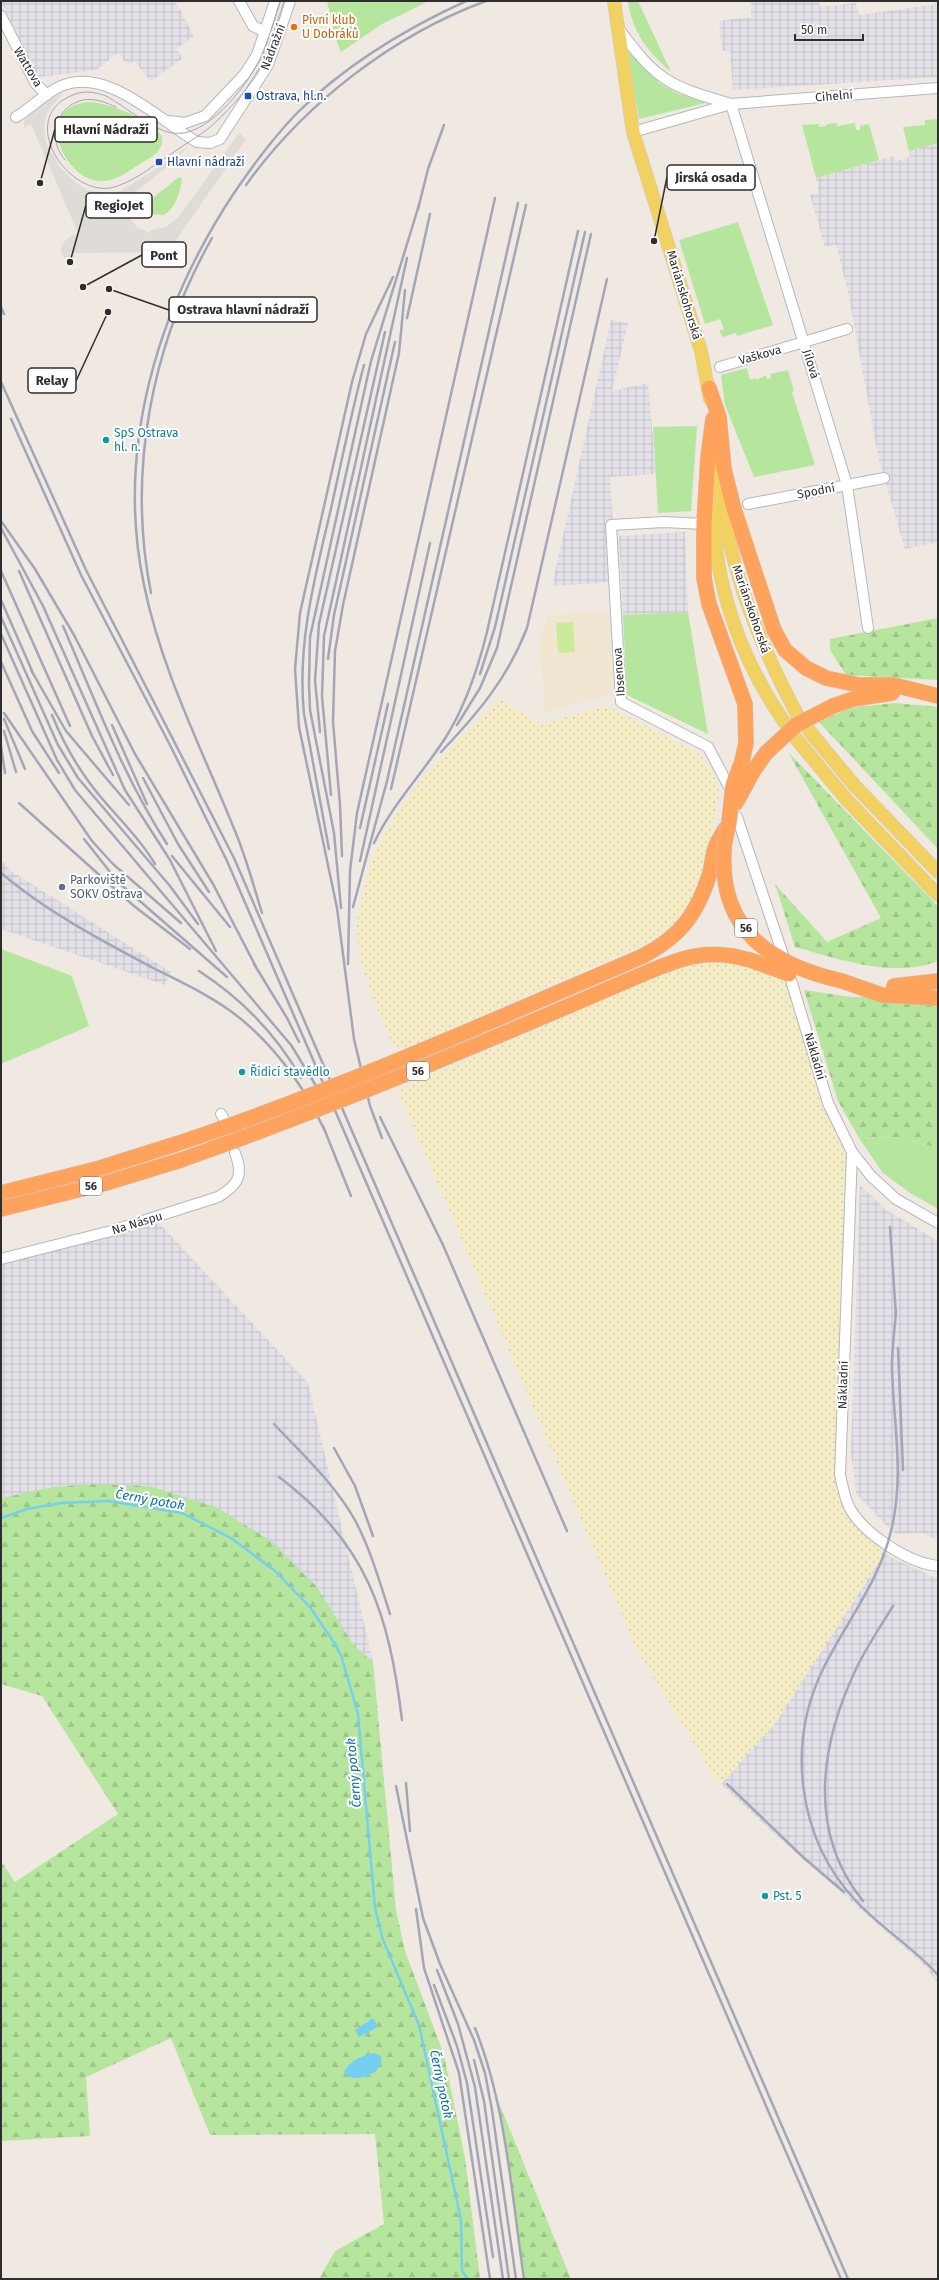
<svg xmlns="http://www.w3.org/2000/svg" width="939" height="2280" viewBox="0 0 939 2280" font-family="'Fira Sans',sans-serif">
  <defs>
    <pattern id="industrial-grid" width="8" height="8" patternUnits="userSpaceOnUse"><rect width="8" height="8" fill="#e3e1e8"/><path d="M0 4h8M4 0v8" fill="none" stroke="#c3c1c7"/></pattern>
    <pattern id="forest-firs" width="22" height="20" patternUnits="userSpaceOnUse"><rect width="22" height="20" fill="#b6e59e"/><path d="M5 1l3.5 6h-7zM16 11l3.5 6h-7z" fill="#9dc588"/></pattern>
    <pattern id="sand-dots" width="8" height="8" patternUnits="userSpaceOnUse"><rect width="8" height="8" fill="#f3ecc5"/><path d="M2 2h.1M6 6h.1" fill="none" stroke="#d1cbaa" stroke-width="1.8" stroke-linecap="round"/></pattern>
  </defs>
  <rect width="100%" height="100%" fill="#efe9e1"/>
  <!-- industrial -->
  <g fill="url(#industrial-grid)">
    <path d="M1,1h174l19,35 -18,13 7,9 -32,23 -17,-20 -6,5 -10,-13 -22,17 -57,7z"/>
    <path d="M751,1h68l1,6 36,-4 3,12 79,-11v73l-205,13 -3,-39h-8l-3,-30 32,-4z"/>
    <path d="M938,143v399l-33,7 -26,-89 -31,-168 -12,-48 -11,3 -15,-52 9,-2 -3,-15 78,-22 2,5 14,-4 -1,-6z"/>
    <path d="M611,320l17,3 -16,68 36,-8 8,91 -46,3 6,105 -64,4z"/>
    <path d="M685,532l3,80 -65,3 -4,-79z"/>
    <path d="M1,860l10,11 160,101 -6,13 -164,-56z"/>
    <path d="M860,1185l25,24 53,32v299l-16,-7 -27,1 -39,-40 -5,-43z"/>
    <path d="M159,1223l149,160 65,279 -20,-18 -36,-57 -225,-103 -39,3 -52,11v-233z"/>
    <path d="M884,1554l54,25v405l-15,-20 -143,-125 -59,-55 53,-59z"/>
  </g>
  <!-- education -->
  <path fill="#f0e6d1" d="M609,610l5,85 -15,2 -54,16 -5,-71 7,-26z"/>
  <!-- grass -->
  <g fill="#b6e59e">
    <path d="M327,1h102l-47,23 -41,28 -6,-15z"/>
    <path d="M628,1h10l33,71c-23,-20 -39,-40 -43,-71z"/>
    <path d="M631,53l28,30 18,10 29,10 -67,16 -11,-65z"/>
    <path d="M91,102c18,1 64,19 71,35 2,12 -9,20 -19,25 -12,7 -23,17 -38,19 -40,5 -76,-77 -14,-79z"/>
    <path d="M938,119v24l-29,8 -6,-24 22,-2v-5z"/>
    <path d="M837,123v3l18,-3 1,7h4v-4l9,-2 10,36 -63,18 -14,-53 17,-1v3l7,-1 1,-2z"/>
    <path d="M179,177l3,2c-2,12 -6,30 -19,36l-10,-1 -4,-5 5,-12z"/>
    <path d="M738,222l35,103 -36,11 -1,-3 -13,4 -4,-6 5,-2 -4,-10 -15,5 -26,-84z"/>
    <path d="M747,368l3,12 6,-2v2l10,-5 1,4 4,-1 -1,-4 18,-4 6,21 -2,1 23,73 -61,12 -29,-72 -4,-30z"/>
    <path d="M697,426l-6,85 -33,2 -5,-86z"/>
    <path d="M688,612l20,122 -81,-39 -4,-80z"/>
    <path d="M1,949l71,27 17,50 -88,38z"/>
    <path d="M896,1137l42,11v61l-28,-16 -27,-20 -24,-35z"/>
  </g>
  <!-- forest -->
  <g fill="url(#forest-firs)">
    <path d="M938,618v62l-92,-5 -16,-25v-11z"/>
    <path d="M894,703l44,4v142l-119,-127 30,-14z"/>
    <path d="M788,752l150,154v55c-46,18 -98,-2 -143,-14l-20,-63 52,58 54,-24z"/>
    <path d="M804,990l47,7h46l41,8v143l-42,-11 -37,1 -21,-37z"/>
    <path d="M92,1484l57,2 67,21 55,34 46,46 36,57 20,18 23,248 9,41 39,104 21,103 15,121h-161l16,-28 49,-27 -9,-90 -165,1 -39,-97 -85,39 4,59 -89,5v-280l14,21 103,-68 -76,-118 -41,-12v-186l52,-11z"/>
    <path d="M499,2103l72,176h-46z"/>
  </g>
  <!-- sand -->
  <g fill="url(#sand-dots)">
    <path d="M499,699l42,25 66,-18 90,46c9,10 18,20 21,33 3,9 -2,24 -4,33 -7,51 -17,94 -63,123l-246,108 -12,-3c-15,-37 -35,-77 -36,-118 0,-10 3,-21 5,-30 15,-84 80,-141 137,-199z"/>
    <path d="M725,959l66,21 37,123 24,49 -12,323 7,28 40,42 -3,9 -110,171 -53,59 -7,-7 -77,-127 -239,-560 279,-122 23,-7z"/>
  </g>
  <!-- pitch -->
  <path fill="#c9ec9a" d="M573,622l2,30 -17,1 -2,-30z"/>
  <!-- plaza -->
  <path fill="#dfdcd8" d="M61,93l2,1 -12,12 -5,10 -2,13 2,12 2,7 11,16 -1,1 17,17 12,8 21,3 12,-2 46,-28 -1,-1 25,-17 -22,21 -35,28 -3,-1 -3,14 4,13 7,8 12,5 1,-3 15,-3 14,-12 59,-82 7,6 -78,113 -94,1 -1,4h-9l-3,-5 1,-8 6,-6 10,-5 -47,-109 -7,4v-6l3,-7z"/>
  <!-- water -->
  <g fill="#75cff0">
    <path d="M373,2018l5,9 -19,10 -4,-7z"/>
    <path d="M374,2053l7,3c5,19 -31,30 -37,15 6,-10 18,-16 30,-18z"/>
  </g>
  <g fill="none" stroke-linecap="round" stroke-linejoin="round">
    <!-- stream -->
    <path stroke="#75cff0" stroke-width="2.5" d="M1,1518l26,-9 34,-6 48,-2 73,12 49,25 43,32 36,37 21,31 10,17 17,59 17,194 8,32 36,85 42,195 1,51 6,8"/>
    <defs>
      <g id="minor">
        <path d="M239,1l14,25 12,6"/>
        <path d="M1,16l35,68 11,11"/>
        <path d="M619,29c38,52 50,57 112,75"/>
        <path d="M731,104l116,381 21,143"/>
        <path d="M16,117c15,-9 29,-24 45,-31 46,-20 98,34 136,56l13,1 10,-4 48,-74 22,-64"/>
        <path d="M169,121l16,2 20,-7 39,-41 13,-20 18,-54"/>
        <path d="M633,132l98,-28 207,-16"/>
        <path d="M720,367l127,-38"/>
        <path d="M748,504l136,-26"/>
        <path d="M704,524l-40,-2 -53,3 10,177 87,45 20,38"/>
        <path d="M737,817l46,138"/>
        <path d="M791,980l37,123 24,49 19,24 25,23 42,24"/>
        <path d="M221,1114l3,5"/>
        <path d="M852,1152l-12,323c2,9 4,18 7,27 11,29 61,61 91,64"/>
        <path d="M1,1259l110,-28 107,-34c20,-12 26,-21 17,-44"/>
      </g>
      <g id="major">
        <path d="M614,1l19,131 68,219 9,48"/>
        <path d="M716,456c8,96 36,174 81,258"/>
        <path d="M714,507c-1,76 27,153 71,216"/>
        <path d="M806,727l49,59 83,86"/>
        <path d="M793,735l53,64 92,96"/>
      </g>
      <g id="highway">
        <path d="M709,388l10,29 5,52 10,40 40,121 11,20 21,18 20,10 33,7h35l44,11"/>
        <path d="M713,419l-5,38 -4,67v54l5,26 36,100 1,39 -4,18"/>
        <path d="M833,706l20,-7 39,-6"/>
        <path d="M754,770l12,-17"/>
        <path d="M643,956c38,-20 54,-42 67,-83 2,-8 2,-16 5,-24 2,-7 7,-15 11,-21"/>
        <path d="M650,971c31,-12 49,-20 83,-15"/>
        <path d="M842,981l40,14 56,3"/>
        <path d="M894,986l44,-5"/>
        <path d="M1,1193l99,-25 76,-24"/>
        <path d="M1,1209l105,-26 75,-23"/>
      </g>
    </defs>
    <!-- minor casing -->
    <use href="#minor" stroke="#b4b7c1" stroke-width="12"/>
    <!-- major casing -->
    <use href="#major" stroke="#c9c9c9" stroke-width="14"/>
    <!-- highway casing -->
    <use href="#highway" stroke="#c9c9c9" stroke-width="16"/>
    <!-- minor -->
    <use href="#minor" stroke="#fff" stroke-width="10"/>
    <!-- major -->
    <use href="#major" stroke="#f2d163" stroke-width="13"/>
    <!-- highway -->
    <use href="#highway" stroke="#ffa35c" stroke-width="15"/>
    <!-- tram -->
    <g stroke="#a3a6b8" stroke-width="1">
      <path d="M280,1c-6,20 -12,41 -21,60 -14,27 -53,78 -87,72 -22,-4 -47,-27 -66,-37 -11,-4 -22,-6 -33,-1 -52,20 -15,87 26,93 7,1 14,0 21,-3 19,-7 37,-22 54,-33 11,-8 24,-15 35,-24 17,-15 35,-34 48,-54 14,-22 20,-49 28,-73"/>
      <path d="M65,160c-18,-20 -10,-54 18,-60 12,-2 22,2 33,7"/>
    </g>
    <!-- rail -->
    <g stroke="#a3a6b8" stroke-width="2.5">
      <path d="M246,185c58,-81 147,-150 240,-184"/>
      <path d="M418,209l10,-40 16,-44"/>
      <path d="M1,307l3,7"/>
      <path d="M407,318l23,-104"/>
      <path d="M1,382l85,188 148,288 614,1421"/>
      <path d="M11,419l70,156 90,172 56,114 614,1418"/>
      <path d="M1,521l34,48 39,66 61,119 78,130 43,83"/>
      <path d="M1,528l42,78 82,184 45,70 46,91"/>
      <path d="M1,571l69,155"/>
      <path d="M19,571l73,165 21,39"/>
      <path d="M151,593c-24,-121 0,-247 61,-355"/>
      <path d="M1,600l32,73"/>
      <path d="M1,617l57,128 20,33 92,108 28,38"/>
      <path d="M63,626c32,74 60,150 104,218"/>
      <path d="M1,634l56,126 18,30 216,255 30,49"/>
      <path d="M328,659l6,-44 61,-273"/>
      <path d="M1,662l31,69 27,42"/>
      <path d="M31,670l35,61 63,74"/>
      <path d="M480,674l15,-47 90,-395"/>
      <path d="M4,713l88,128 21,23 68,59"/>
      <path d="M52,715c13,32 30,61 53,87 17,20 36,38 50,62"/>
      <path d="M4,719l21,50"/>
      <path d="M112,725l35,79"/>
      <path d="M457,725l23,-37 17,-40 94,-414"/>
      <path d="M4,731l12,41"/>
      <path d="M320,732l-5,-52 4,-56 66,-292"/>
      <path d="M1,746l4,27"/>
      <path d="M441,752c38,-40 66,-73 86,-124l80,-349"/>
      <path d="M143,778l35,66 31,48"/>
      <path d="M391,789l135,-584"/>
      <path d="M331,795l-9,-99 2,-60 83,-378"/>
      <path d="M19,803l115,103 56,43"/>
      <path d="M360,828l28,-124"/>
      <path d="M84,839l34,43 109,95"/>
      <path d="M374,843c19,-40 49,-70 72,-106 20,-32 32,-69 41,-105l91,-401"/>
      <path d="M329,849l-25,-135c-7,-69 10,-134 26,-201 11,-49 21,-99 34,-148"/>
      <path d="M172,856l58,71"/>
      <path d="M342,856l-2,-51 -7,-83 2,-71 8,-46 56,-252 6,-63"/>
      <path d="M360,861l70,-318"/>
      <path d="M1,873c46,39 101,68 154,96 30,15 60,29 86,50 36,30 63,68 83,110"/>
      <path d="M353,907l34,-126 131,-578"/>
      <path d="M341,908l-7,-75 -24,-123 -1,-26 1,-47 61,-276 48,-156"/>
      <path d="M262,913c-8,-26 -15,-52 -25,-77 -33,-83 -75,-163 -93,-251 -29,-137 14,-277 90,-392 19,-28 39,-55 63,-80 48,-48 108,-84 169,-112"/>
      <path d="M254,964l33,54 12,24"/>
      <path d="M348,964l2,-93 7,-58 138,-615"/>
      <path d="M199,971c43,28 77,63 102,107"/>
      <path d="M380,1117l63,128 124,286"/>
      <path d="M323,1126l28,70"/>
      <path d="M382,1138l-12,-32 -16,-67 -17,-131 -38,-181 -4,-58 5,-56 52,-231 14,-48 27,-57"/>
      <path d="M890,1227l6,89"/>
      <path d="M896,1310c-1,19 -4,37 -4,56 1,55 13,110 -1,165 -12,51 -44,90 -67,136 -38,76 -27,171 32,234 25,27 57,46 82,74"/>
      <path d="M898,1348l5,122"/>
      <path d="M274,1424c28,30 62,61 82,98 15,29 24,61 34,92"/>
      <path d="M334,1448l21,38 18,50"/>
      <path d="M279,1477c88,66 110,137 123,243"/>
      <path d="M406,1783l4,48"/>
      <path d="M727,1784l77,74 40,34"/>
      <path d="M396,1786l27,132 17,46 34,76 11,33 7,37 24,169"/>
      <path d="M863,1901c-56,-69 -43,-156 -7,-232 10,-21 24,-42 37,-63"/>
      <path d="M416,1909l8,59 35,105 31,206"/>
      <path d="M437,1970l21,54 17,63 28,192"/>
      <path d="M434,1985l23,61 10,37 26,174"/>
      <path d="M475,2028c31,77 37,169 49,251"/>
      <path d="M474,2060l10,41 25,178"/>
    </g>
    <defs>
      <g id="highway-bridge">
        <path d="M766,753l30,-28 37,-19"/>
        <path d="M742,761c-3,9 -7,18 -9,26 -2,11 -2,23 -4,34 -1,10 -5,19 -5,30 -5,80 48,114 118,130"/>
        <path d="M736,803l18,-33"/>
        <path d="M733,956l17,4 39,14"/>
        <path d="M176,1144c159,-53 313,-122 467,-188"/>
        <path d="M181,1160c159,-56 314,-122 469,-189"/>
      </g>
    </defs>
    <!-- highway-bridge casing -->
    <use href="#highway-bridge" stroke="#c9c9c9" stroke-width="16" stroke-linecap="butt"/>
    <!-- highway-bridge -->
    <use href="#highway-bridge" stroke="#ffa35c" stroke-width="15"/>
  </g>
  <!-- markers -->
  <circle fill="#e8710a" stroke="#fff" stroke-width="1.5" cx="294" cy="27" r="4"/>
  <g fill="#1a4fb4" stroke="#fff" stroke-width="1.5">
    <rect x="244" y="92" width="8" height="8" rx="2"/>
    <rect x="155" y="158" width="8" height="8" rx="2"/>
  </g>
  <g fill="#0f9aa8" stroke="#fff" stroke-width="1.5">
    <circle cx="106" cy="440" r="4"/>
    <circle cx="242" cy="1072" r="4"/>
    <circle cx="765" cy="1896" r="4"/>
  </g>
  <circle fill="#5c6f8a" stroke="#fff" stroke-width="1.5" cx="62" cy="887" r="4"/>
  <g text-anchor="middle" stroke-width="4" stroke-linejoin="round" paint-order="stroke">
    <!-- shield labels -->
    <g fill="#fff" stroke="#6d6d6d" stroke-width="1">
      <rect x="735" y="919" width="22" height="18" rx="3"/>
      <rect x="407" y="1062" width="22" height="18" rx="3"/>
      <rect x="80" y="1177" width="22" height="18" rx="3"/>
    </g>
    <g font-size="11" font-weight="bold" fill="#2e2e2e">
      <text x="746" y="932">56</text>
      <text x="418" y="1075">56</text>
      <text x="91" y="1190">56</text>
    </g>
    <!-- food labels -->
    <g font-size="12" fill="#c56008" stroke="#fff" text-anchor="start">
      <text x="302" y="24">Pivní klub<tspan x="302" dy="14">U Dobráků</tspan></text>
    </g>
    <!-- street labels -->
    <g font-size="12" fill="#2e2e2e" stroke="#fff">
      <text transform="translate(273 47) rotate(-69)" y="4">Nádražní</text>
      <text transform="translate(28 67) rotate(59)" y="4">Wattova</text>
      <text transform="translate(834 96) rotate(-5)" y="4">Cihelní</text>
      <text transform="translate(684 295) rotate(73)" y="4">Mariánskohorská</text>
      <text transform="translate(760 355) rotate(-16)" y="4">Vaškova</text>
      <text transform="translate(811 364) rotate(73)" y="4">Jílová</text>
      <text transform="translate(816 491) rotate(-11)" y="4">Spodní</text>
      <text transform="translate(751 609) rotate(71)" y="4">Mariánskohorská</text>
      <text transform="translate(619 672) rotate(-94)" y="4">Ibsenova</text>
      <text transform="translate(815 1056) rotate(74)" y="4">Nákladní</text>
      <text transform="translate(137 1223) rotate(-17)" y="4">Na Náspu</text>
      <text transform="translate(843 1385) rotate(-88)" y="4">Nákladní</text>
    </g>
    <!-- transit labels -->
    <g font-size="12" fill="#164399" stroke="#fff" text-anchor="start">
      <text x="256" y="100">Ostrava, hl.n.</text>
      <text x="167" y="166">Hlavní nádraží</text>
    </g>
    <!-- culture labels -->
    <g font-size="12" fill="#0d838f" stroke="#fff" text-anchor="start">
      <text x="114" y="437">SpS Ostrava<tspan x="114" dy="14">hl. n.</tspan></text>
      <text x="250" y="1076">Řídicí stavědlo</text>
      <text x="773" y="1900">Pst. 5</text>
    </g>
    <!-- service labels -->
    <g font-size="12" fill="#4e5e75" stroke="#fff" text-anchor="start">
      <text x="70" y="884">Parkoviště<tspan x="70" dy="14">SOKV Ostrava</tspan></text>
    </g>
    <!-- water labels -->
    <g font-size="13" font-style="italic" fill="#0d6fa3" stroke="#fff">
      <text transform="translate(150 1499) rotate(10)" y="5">Černý potok</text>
      <text transform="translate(353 1773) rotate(-95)" y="5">Černý potok</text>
      <text transform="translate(442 2084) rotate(78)" y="5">Černý potok</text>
    </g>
  </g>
  <!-- callouts -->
  <path fill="none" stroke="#2e2e2e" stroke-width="1.5" d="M40 183L55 129M654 241L667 177M70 262L86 205M83 287L142 255M109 289L169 310M108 312L76 381"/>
  <g fill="#2e2e2e" stroke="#fff" stroke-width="1.5">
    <circle cx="40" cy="183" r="4"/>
    <circle cx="654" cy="241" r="4"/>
    <circle cx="70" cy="262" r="4"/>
    <circle cx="83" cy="287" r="4"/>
    <circle cx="109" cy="289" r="4"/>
    <circle cx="108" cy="312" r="4"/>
  </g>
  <g fill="#fff" stroke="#2e2e2e" stroke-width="1.5">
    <rect x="55" y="117" width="102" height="25" rx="4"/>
    <rect x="667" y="165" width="88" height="25" rx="4"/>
    <rect x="86" y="193" width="66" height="25" rx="4"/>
    <rect x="142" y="242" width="44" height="25" rx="4"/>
    <rect x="169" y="297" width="148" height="25" rx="4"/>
    <rect x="28" y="368" width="48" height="25" rx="4"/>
  </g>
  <g font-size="13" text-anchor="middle" font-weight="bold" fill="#2e2e2e">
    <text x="106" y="134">Hlavní Nádraží</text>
    <text x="711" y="182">Jirská osada</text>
    <text x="119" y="210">RegioJet</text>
    <text x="164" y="260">Pont</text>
    <text x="243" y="314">Ostrava hlavní nádraží</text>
    <text x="52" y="385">Relay</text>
  </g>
  <!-- border -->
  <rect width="939" height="2280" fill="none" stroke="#2e2e2e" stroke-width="4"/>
  <!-- scale -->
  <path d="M795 34v6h68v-6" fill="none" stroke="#2e2e2e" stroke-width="2"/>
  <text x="801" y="34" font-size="12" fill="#2e2e2e" stroke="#ffffff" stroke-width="3" paint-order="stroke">50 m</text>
</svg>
